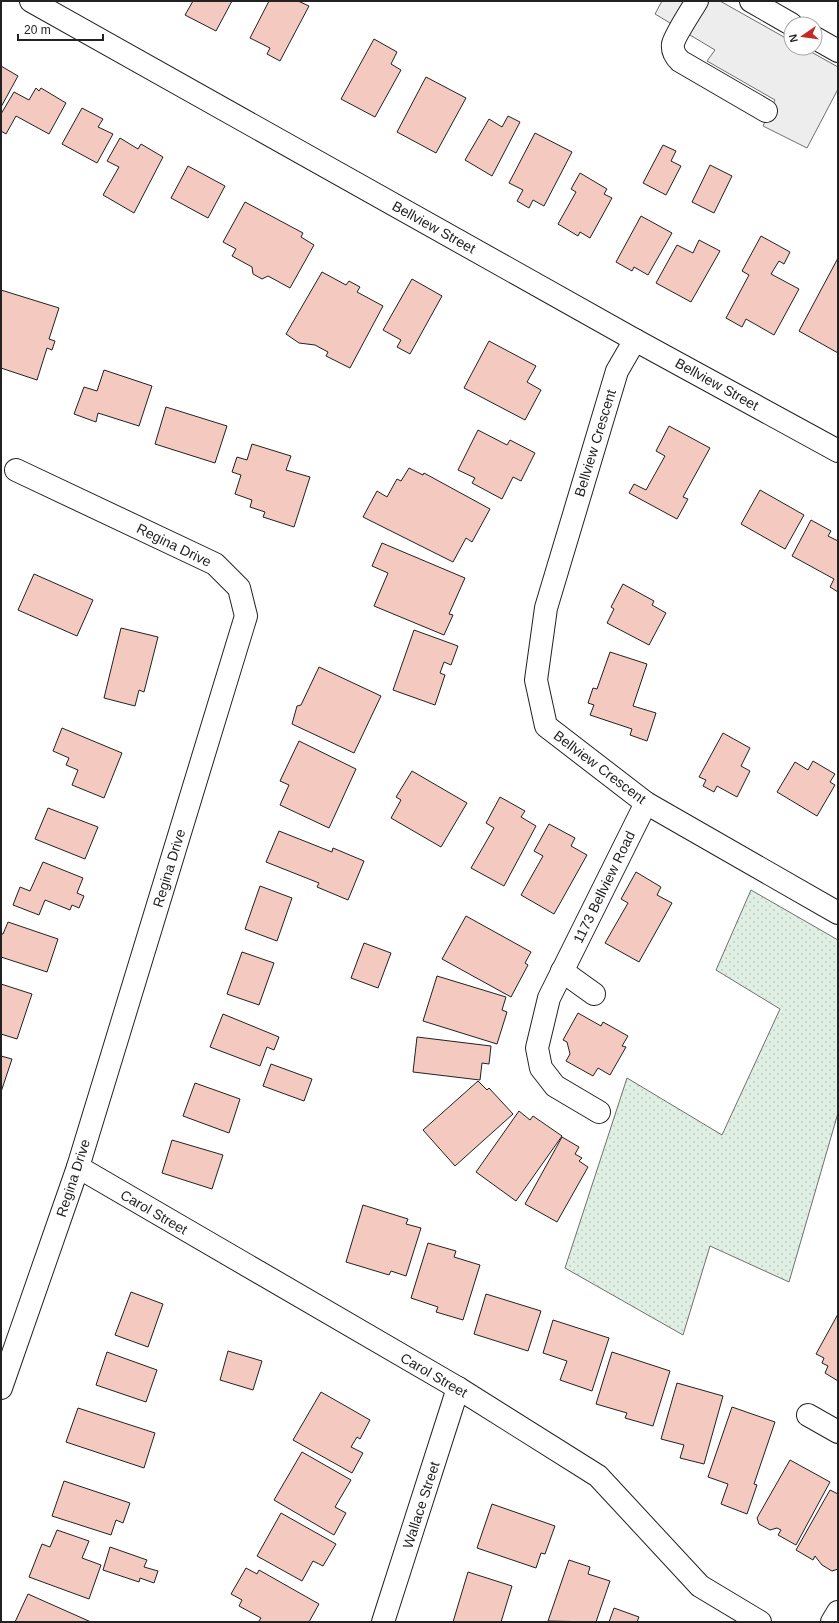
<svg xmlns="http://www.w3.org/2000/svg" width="839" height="1623" viewBox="0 0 839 1623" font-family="Arial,sans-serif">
  <defs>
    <pattern id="green-dots" width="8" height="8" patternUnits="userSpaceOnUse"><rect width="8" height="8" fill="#e0efe3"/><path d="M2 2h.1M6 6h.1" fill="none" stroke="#c0cdc2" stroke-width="1.8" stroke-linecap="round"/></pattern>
  </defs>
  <rect width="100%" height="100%" fill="#fff"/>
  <!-- green -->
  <path fill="url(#green-dots)" stroke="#6f6f6f" d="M751,890l87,50v173l-49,169 -79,-36 -27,89 -118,-67 62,-190 95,57 58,-126 -64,-39z"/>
  <!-- parking -->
  <path fill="#ededed" stroke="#6f6f6f" d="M662,1h58l71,40v7h13l34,19v22l-31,59 -44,-22 12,-26 -68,-39 8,-11 -60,-36z"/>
  <!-- building -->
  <g fill="#f3c9c0" stroke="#222">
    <path d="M193,1h39l-16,30 -31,-16z"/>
    <path d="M269,1h29l11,5 -29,55 -13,-7 3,-6 -20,-10z"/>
    <path d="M374,39l23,13 -6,12 10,6 -26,47 -34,-18z"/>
    <path d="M1,66l17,10 -17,31z"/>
    <path d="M426,77l40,21 -30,55 -39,-21z"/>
    <path d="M36,88l3,3 2,-3 25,15 -17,31 -33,-18 -10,18 -5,-3v-17l13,-22 15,8z"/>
    <path d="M82,108l21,11 -5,8 15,7 -16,29 -35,-19z"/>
    <path d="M508,116l12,6 -28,54 -27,-16 24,-41 13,8z"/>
    <path d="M535,133l37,19 -28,54 -11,-6 -4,8 -12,-7 6,-11 -14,-7z"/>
    <path d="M120,138l18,11 3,-5 22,13 -29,56 -31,-18 16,-28 -12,-6z"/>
    <path d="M663,145l13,6 -5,10 10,5 -15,29 -23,-12z"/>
    <path d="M710,165l22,11 -18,37 -22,-11z"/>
    <path d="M188,166l37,20 -17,32 -37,-20z"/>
    <path d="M580,173l27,16 -3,5 8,4 -22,40 -10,-6 -2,4 -20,-12 18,-32 -5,-3z"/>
    <path d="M245,202l58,31 -2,4 13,8 -24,43 -22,-12 -6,3 -9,-5 -1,-7 -20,-11 4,-7 -13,-7z"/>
    <path d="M641,216l31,17 -24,42 -14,-8 -2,4 -16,-9z"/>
    <path d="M761,236l29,16 -6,12 -5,-3 -8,13 28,15 -25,46 -28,-16 -4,8 -16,-9 23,-43 -7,-4z"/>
    <path d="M699,240l21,11 -29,51 -35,-19 21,-38 16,8z"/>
    <path d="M838,258v95l-39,-22z"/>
    <path d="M322,272l24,13 3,-4 11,6 -3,5 26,14 -33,62 -24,-12 2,-4 -13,-7 -16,-2 -13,-9z"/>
    <path d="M412,279l30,17 -32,58 -13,-7 4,-7 -18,-10z"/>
    <path d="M1,290l58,18 -10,31 6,2 -3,9 -5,-2 -10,32 -36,-12z"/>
    <path d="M489,341l47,25 -9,16 14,8 -16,30 -61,-32z"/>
    <path d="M104,370l48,16 -13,40 -41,-13 -2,9 -22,-8 10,-27 13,4z"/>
    <path d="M166,407l61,19 -12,37 -60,-19z"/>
    <path d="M669,426l41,22 -27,49 5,2 -11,20 -48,-26 5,-9 12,6 19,-34 -9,-5z"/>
    <path d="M478,430l29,15 3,-5 25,13 -14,28 -8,-4 -11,22 -30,-16 3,-5 -17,-8z"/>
    <path d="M252,444l39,12 -5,14 24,7 -16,50 -31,-10 2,-5 -15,-5 2,-7 -17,-6 6,-19 -9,-3 5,-15 10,3z"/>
    <path d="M409,468l14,7 1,-2 66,36 -18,33 -6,-4 -13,24 -90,-45 14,-26 10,6 10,-18 4,2z"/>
    <path d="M760,490l44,25 -19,34 -44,-25z"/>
    <path d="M811,520l20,11 -3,5 10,5v51l-8,-5 4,-8 -42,-23z"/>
    <path d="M382,543l83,35 -16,36 4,1 -9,20 -70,-29 14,-33 -16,-7z"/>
    <path d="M34,574l59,26 -16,36 -59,-26z"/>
    <path d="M623,584l31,17 -2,4 14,8 -17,32 -42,-22 7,-14 -3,-2z"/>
    <path d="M121,628l37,9 -14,55 -5,-2 -4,16 -31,-8z"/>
    <path d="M414,630l44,16 -7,19 -7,-3 -4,11 5,2 -10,30 -42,-15z"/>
    <path d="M610,652l37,12 -14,42 23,7 -9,28 -17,-6 2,-6 -42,-14 4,-10 -6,-2 5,-15 4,1z"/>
    <path d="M319,667l62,29 -27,57 -62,-29 5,-18 4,-1z"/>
    <path d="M62,728l60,25 -18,45 -32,-13 6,-15 -12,-5 3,-7 -16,-7z"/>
    <path d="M723,733l27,15 -9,18 9,5 -13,26 -20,-11 -3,6 -11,-6 3,-6 -7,-3z"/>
    <path d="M299,741l57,28 -27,59 -49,-23 9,-20 -9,-4z"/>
    <path d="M813,761l22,13 -5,8 5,3 -18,31 -40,-24 18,-30 13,8z"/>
    <path d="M412,771l55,32 -26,44 -50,-29 10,-18 -5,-3z"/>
    <path d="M500,797l25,14 -4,6 15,9 -32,60 -33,-18 23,-40 -8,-5z"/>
    <path d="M48,808l50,19 -13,32 -50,-20z"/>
    <path d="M549,824l26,14 -4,8 16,9 -33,59 -33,-19 22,-39 -9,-5z"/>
    <path d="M279,831l53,21 1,-4 31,13 -16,39 -31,-13 2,-4 -53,-21z"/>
    <path d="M43,862l40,16 -6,15 7,3 -5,12 -7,-3 -2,5 -25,-10 -6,15 -26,-10 7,-18 10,4z"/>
    <path d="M636,872l25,15 -4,8 15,8 -33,59 -34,-19 23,-40 -7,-4z"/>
    <path d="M260,886l32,12 -15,43 -32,-12z"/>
    <path d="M466,916l65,36 -6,11 3,2 -17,32 -69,-38z"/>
    <path d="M8,922l50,17 -11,33 -46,-15v-23h2z"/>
    <path d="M364,943l27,10 -13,35 -27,-10z"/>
    <path d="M242,952l32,11 -15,42 -32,-11z"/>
    <path d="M437,976l69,21 -4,13 5,2 -10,32 -74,-23z"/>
    <path d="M1,984l31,10 -15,45 -16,-5z"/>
    <path d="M578,1013l23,13 2,-4 25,14 -6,10 4,1 -16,28 -12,-7 -5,8 -27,-15 4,-7 -3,-12 -4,-2z"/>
    <path d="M223,1014l56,23 -5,13 -7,-3 -7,19 -50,-19z"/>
    <path d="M417,1037l74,9 -2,18 -7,-1 -2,17 -67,-8z"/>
    <path d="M1,1056l11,3 -11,33z"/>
    <path d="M271,1064l41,15 -8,22 -41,-15z"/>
    <path d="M478,1081l9,9 2,-2 24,26 -58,52 -32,-36z"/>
    <path d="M195,1083l45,16 -11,34 -46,-17z"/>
    <path d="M519,1111l11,9 3,-4 29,20 -46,65 -40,-29z"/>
    <path d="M562,1137l17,10 -4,7 7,4 -3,3 9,6 -31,55 -32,-18z"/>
    <path d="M172,1140l51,15 -11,34 -50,-16z"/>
    <path d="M363,1205l45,14 -2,5 15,4 -15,48 -15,-5 -2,4 -43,-13z"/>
    <path d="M428,1243l28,8 -2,6 26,8 -17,55 -27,-8 2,-5 -27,-9z"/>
    <path d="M131,1292l32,12 -15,43 -33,-12z"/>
    <path d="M486,1294l55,17 -13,40 -54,-17z"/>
    <path d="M838,1314v67l-13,-8 3,-7 -6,-3 2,-5 -8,-4z"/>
    <path d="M553,1320l56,18 -17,53 -32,-11 7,-19 -24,-8z"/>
    <path d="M228,1351l34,10 -9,29 -33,-10z"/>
    <path d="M107,1352l50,18 -11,32 -50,-17z"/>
    <path d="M612,1352l58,19 -17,55 -28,-8 2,-5 -31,-9z"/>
    <path d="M677,1383l46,13 -19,68 -24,-6 4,-13 -23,-6z"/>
    <path d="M321,1392l49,28 -10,19 -3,-2 -6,10 12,6 -11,20 -59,-33z"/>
    <path d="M732,1407l43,15 -21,62 3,1 -10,29 -26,-10 7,-20 -20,-7z"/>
    <path d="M78,1408l77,25 -11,35 -78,-26z"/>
    <path d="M302,1452l49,28 -16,27 11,6 -12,22 -60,-35z"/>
    <path d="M790,1460l40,22 -34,63 -18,-10 3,-5 -4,-2 -7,2 -11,-6 -2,-6z"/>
    <path d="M64,1481l66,22 -7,20 -7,-3 -5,15 -59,-19z"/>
    <path d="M830,1490l8,4v75l-6,2 -10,-6 -7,-9 -2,4 -17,-10z"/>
    <path d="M492,1504l63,22 -10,28 -4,-1 -5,15 -59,-20z"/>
    <path d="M281,1513l55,31 -13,22 -10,-5 -11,20 -45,-25z"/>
    <path d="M57,1530l32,11 -7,17 19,7 -12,34 -60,-22 13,-33 8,3z"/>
    <path d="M110,1547l37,13 -3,7 14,4 -4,12 -14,-5 -1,4 -36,-12z"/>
    <path d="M569,1560l21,7 -2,7 22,7 -14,41 -48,-1z"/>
    <path d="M246,1568l11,6 2,-4 60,34 -10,18h-49l-1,-1 2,-3 -22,-12 3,-6 -11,-6z"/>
    <path d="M468,1572l44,14 -11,36h-48z"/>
    <path d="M28,1594l63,28h-76z"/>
    <path d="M614,1608l25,9 -2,5h-28z"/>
  </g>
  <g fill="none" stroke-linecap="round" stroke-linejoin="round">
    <defs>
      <g id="minor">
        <path d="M31,1l604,339 203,111"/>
        <path d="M697,1c-5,8 -23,36 -24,43 -1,7 2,12 7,17l86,50"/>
        <path d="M751,1l40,23"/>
        <path d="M815,38l23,13"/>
        <path d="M635,340l-18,31 -71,237 -10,72 10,46 100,77 192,110"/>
        <path d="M562,971l32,23"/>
        <path d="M599,1112l-44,-26 -14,-18 -4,-20 12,-50 97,-195"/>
        <path d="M78,1167l380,221 140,88 102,110 60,36"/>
        <path d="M1,1388l77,-221 168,-551 -7,-28 -24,-24 -199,-94"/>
        <path d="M808,1415l30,17"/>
        <path d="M383,1622l75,-234"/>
        <path d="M832,1622l6,-10"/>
      </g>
    </defs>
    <!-- minor casing -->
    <use href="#minor" stroke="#222" stroke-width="24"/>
    <!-- minor -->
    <use href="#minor" stroke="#fff" stroke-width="22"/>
  </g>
  <g text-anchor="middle" stroke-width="3" stroke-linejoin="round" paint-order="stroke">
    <!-- street labels -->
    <g font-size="14" fill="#222" stroke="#fff">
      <text transform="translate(434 227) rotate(29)" y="5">Bellview Street</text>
      <text transform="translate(717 384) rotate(29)" y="5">Bellview Street</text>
      <text transform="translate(595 443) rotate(-73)" y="5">Bellview Crescent</text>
      <text transform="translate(174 545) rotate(26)" y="5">Regina Drive</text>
      <text transform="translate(600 767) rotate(37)" y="5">Bellview Crescent</text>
      <text transform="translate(169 868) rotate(-73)" y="5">Regina Drive</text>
      <text transform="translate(604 887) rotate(-64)" y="5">1173 Bellview Road</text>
      <text transform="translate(73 1178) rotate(-72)" y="5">Regina Drive</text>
      <text transform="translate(154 1212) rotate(30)" y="5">Carol Street</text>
      <text transform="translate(434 1375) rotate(30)" y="5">Carol Street</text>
      <text transform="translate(421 1505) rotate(-72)" y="5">Wallace Street</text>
    </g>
  </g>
  <!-- border -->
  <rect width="839" height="1623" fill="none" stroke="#222222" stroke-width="4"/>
  <!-- north arrow -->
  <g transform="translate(803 36) rotate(257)"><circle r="19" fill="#ffffff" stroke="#a7a7a7"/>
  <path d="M0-3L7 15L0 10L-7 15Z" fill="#c62828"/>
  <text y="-6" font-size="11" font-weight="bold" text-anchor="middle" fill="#222222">N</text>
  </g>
  <!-- scale -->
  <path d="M18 34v6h85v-6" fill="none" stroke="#222222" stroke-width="2"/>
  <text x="24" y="34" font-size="12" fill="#222222" stroke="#ffffff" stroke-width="3" paint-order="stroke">20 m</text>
</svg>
